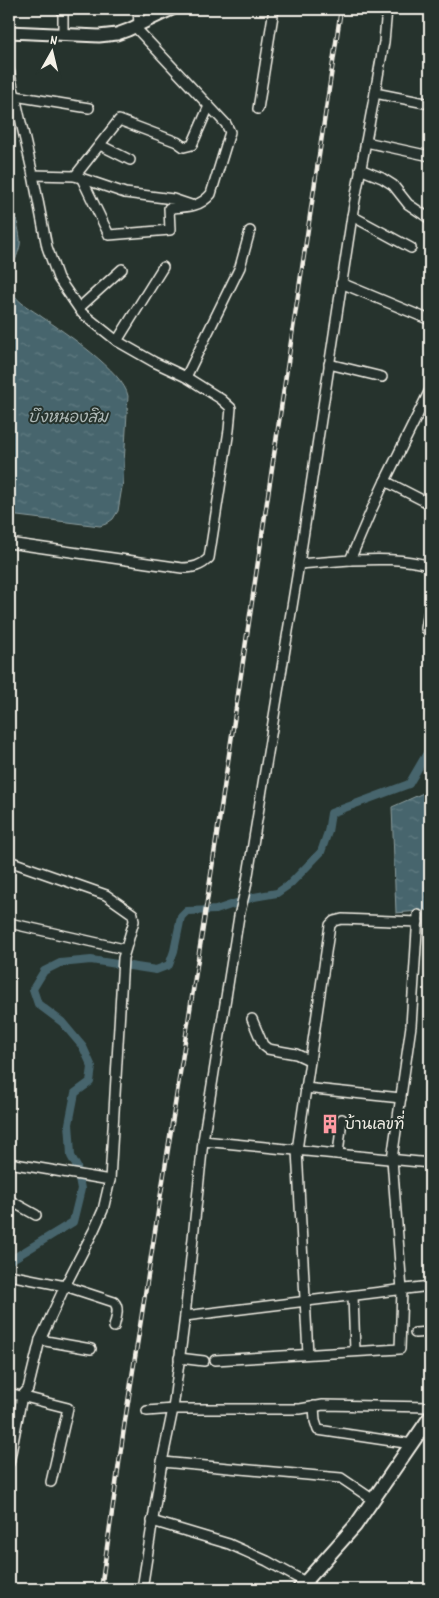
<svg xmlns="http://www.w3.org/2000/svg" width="439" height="1598" viewBox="0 0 439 1598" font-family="Dekko,'Playpen Sans Thai',sans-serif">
  <defs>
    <pattern id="water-ripples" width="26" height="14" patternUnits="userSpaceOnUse" patternTransform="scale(1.25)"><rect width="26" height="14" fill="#47656d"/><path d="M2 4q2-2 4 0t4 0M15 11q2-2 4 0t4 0" fill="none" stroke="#627c82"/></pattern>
  </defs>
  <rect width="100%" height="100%" fill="#26332d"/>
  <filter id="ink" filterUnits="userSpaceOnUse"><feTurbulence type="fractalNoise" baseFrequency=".02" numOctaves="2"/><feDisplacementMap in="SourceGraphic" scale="10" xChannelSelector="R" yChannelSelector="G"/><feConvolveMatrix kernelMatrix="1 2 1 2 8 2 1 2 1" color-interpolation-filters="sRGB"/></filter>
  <g filter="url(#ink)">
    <!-- water -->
    <g fill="url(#water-ripples)" stroke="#8c9d9e">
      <path d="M9,189c2,10 13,48 11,56 -3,15 -15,32 -7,48 5,10 20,17 29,24 21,14 82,55 86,79l-5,85 -5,30 -5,8 -7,5 -6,2 -91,-11z"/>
      <path d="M430,790v120l-34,3 -4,-106z"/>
    </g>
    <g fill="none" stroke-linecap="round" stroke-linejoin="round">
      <!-- canal -->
      <path stroke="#47656d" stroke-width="8" d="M9,1261l64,-39 8,-33 -4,-22 -6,-11 -1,-19 -1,-13 6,-31 15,-11 2,-15 -9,-20 -21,-25 -24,-18 -5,-15 11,-18 16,-8 31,-3 65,10 13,-5 5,-14 7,-34 6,-6 29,-1 38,-13 23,-4 13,-9 31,-32 7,-20 3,-19 78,-29 21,-36"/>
      <defs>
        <g id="minor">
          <path d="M138,9l1,16"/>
          <path d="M387,9l-3,33 -9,51 55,11"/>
          <path d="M63,35v-26"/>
          <path d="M9,70l24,105 14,72 11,31 24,35 35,28 37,21 32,15 35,22 10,9 -2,22 -20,128c-8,8 -16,10 -27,10l-173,-25"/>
          <path d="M375,93l-23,123 59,32"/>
          <path d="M15,96l74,12"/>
          <path d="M258,109l16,-100"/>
          <path d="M366,142l64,14"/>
          <path d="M100,145l30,15"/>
          <path d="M360,169l22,9 11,7 15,19 22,15"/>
          <path d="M33,175l42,1 50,17 48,6 18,6"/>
          <path d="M75,176l44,-56 58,22 7,5 8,-2 17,-39"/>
          <path d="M82,179l27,56 61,-5 -1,-22c17,-1 30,0 42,-14l19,-62 -4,-8 -91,-97"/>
          <path d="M352,216l-53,348 51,-4 21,-49 14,-30"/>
          <path d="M341,283l89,37"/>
          <path d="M79,308l43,-39"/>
          <path d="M117,341l46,-74"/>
          <path d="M329,364l53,13"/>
          <path d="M186,377l54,-110 10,-36"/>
          <path d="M430,390l-45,91 45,23"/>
          <path d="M350,560c27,-1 54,-2 80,6"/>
          <path d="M426,629l4,-24"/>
          <path d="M9,861l97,34 27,19 1,7 -11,37 -13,222 -7,30 -9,20 -29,56 -25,54 -12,49 -6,7 -13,67"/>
          <path d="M9,923l115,26"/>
          <path d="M252,1019l11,26 5,4 28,5 13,6"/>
          <path d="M305,1088l96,10"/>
          <path d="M203,1141l227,22"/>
          <path d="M338,1154l4,-35"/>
          <path d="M9,1163l101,17"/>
          <path d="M9,1200l27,15"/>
          <path d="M9,1275l56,11 49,16c6,6 2,16 0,25"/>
          <path d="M353,1296l2,55"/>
          <path d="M185,1316l245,-30"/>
          <path d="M415,1333l15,-1"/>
          <path d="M40,1340l51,9"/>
          <path d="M308,1354l-11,-204 33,-225 4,-4 8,-2 76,3"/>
          <path d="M179,1358l25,3"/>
          <path d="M215,1360l185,-11 2,-59 -10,-131 19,-133 7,-111"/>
          <path d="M9,1393l59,15 -17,74"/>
          <path d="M314,1406l1,15 3,9 94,14"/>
          <path d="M147,1411l26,-2h127l23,-4 107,2"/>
          <path d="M162,1462l179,16 31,21"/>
          <path d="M152,1521l77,23 38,17 38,21"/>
          <path d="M142,1589l20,-127 11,-53 12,-93 18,-175 36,-225 7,-29 53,-323"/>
        </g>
        <path id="tertiary" d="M9,32l90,4 18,-2 11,-4 44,-21"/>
        <path id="secondary" d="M299,1589l56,-63 75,-109"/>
      </defs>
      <!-- minor casing -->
      <use href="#minor" stroke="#f4f1e8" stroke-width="12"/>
      <!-- tertiary casing -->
      <use href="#tertiary" stroke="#f4f1e8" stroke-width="15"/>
      <!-- secondary casing -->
      <use href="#secondary" stroke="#f4f1e8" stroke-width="16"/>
      <!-- minor -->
      <use href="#minor" stroke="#26332d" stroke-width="9"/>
      <!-- tertiary -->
      <use href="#tertiary" stroke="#26332d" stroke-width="11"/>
      <!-- secondary -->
      <use href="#secondary" stroke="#26332d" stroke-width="12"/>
      <defs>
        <path id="rail" d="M101,1589l24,-168 79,-500 137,-912"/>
      </defs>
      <!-- rail casing -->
      <use href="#rail" stroke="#f4f1e8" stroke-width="4.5"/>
      <!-- rail -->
      <use href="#rail" stroke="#26332d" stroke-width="2.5" stroke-dasharray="8" stroke-linecap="butt"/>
    </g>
  </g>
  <!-- icons -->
  <defs>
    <symbol id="building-bare" viewBox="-9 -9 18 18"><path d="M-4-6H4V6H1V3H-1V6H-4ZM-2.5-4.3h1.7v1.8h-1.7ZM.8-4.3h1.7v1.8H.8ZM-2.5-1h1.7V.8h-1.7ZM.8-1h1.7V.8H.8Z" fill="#ff9aa2" stroke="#26332d" stroke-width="2.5" paint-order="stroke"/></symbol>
  </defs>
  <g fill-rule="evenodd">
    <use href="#building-bare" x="316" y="1110" width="28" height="28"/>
  </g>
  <g text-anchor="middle" stroke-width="4" stroke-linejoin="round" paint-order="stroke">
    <!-- poi labels -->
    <g font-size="15" fill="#f4f1e8" stroke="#26332d" text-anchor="start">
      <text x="345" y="1129">บ้านเลขที่</text>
    </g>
    <!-- water labels -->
    <g font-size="16" font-style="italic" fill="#afb9b7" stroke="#26332d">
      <text x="68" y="422">บึงหนองสิม</text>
    </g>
  </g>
  <!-- margin -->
  <rect width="439" height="1598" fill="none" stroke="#26332d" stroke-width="30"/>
  <rect x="15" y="15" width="409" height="1568" fill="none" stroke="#f4f1e8" stroke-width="2" filter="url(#ink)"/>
  <!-- north arrow -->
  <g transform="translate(52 52) rotate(8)" stroke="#26332d" stroke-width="4" paint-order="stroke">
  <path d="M0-4L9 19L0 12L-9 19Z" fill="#f4f1e8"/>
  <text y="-8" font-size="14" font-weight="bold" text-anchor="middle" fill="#f4f1e8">N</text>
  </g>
</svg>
